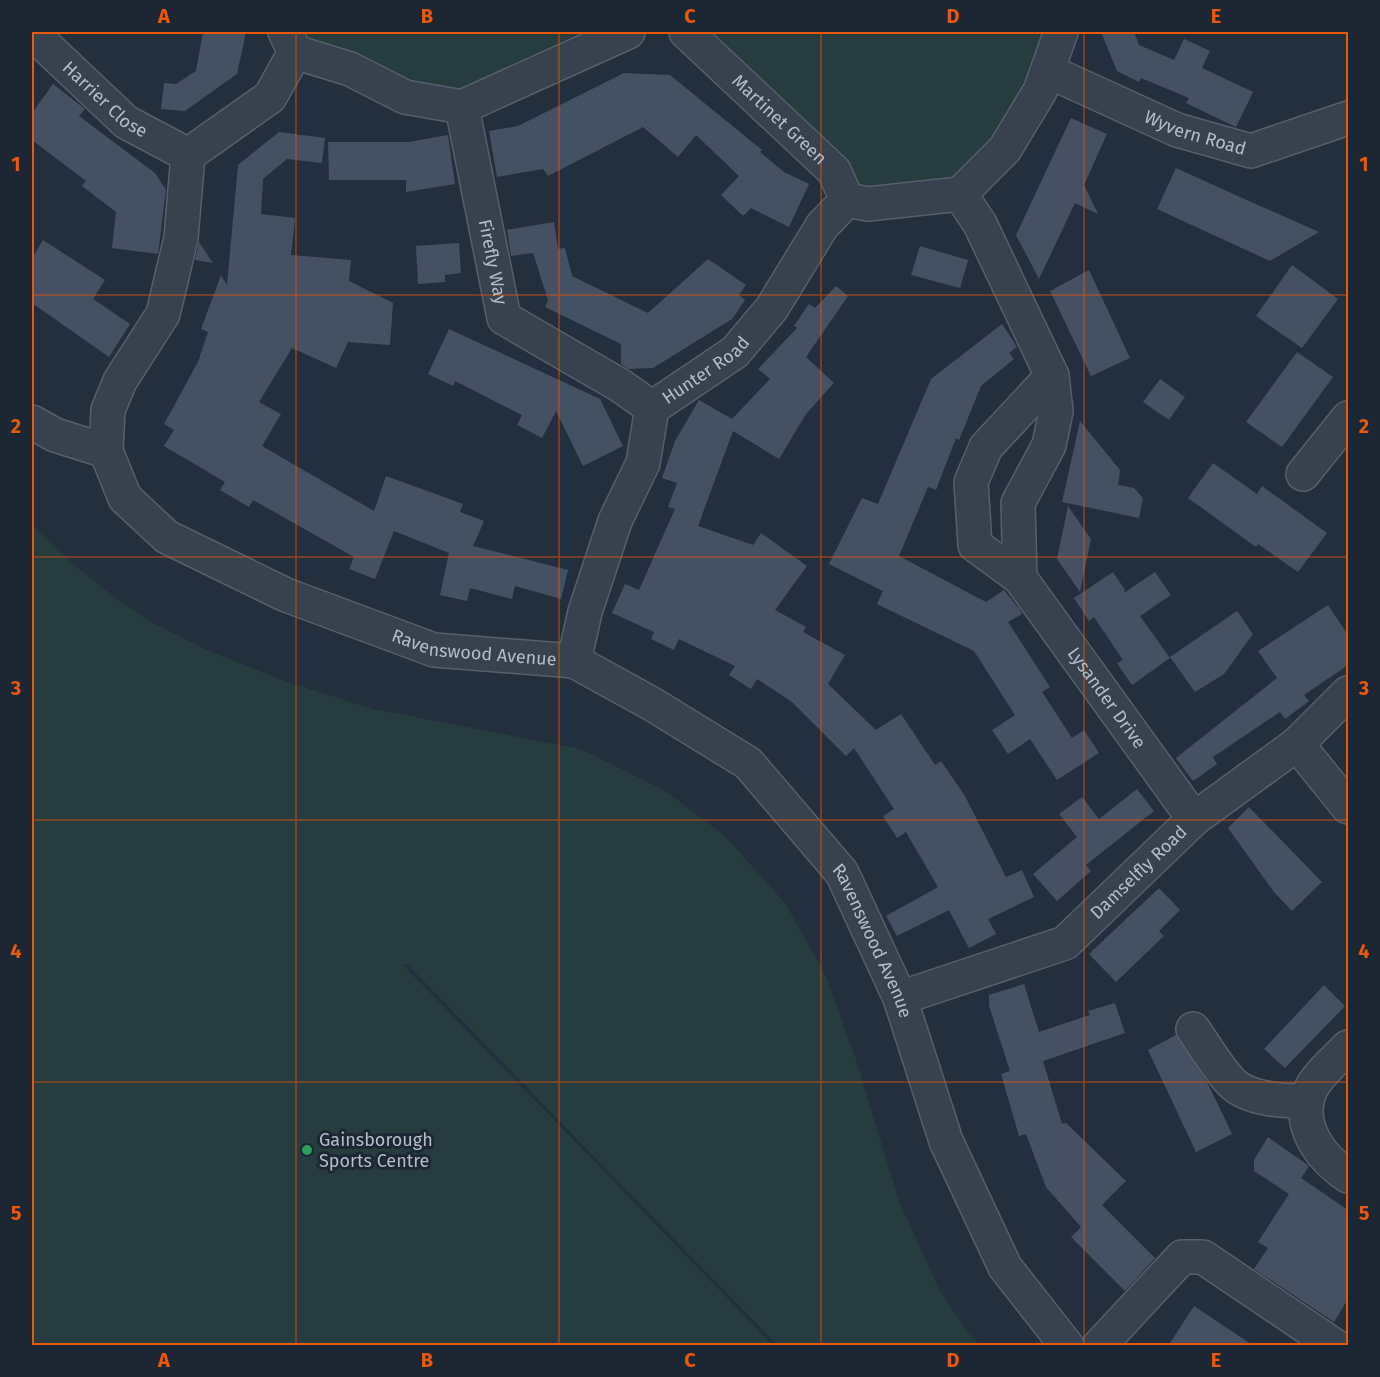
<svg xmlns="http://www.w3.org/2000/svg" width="1380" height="1377" viewBox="0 0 1380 1377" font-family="'Fira Sans',sans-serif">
  <rect width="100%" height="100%" fill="#242f3e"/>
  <!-- green -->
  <g fill="#263c3f">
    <path d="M285,32h343l-166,75z"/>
    <path d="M686,32h375l-101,162 -92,10z"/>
    <path d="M32,525l42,40 43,34 36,24 50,25 84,34 86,27 208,40 83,41 61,46 60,67 40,71 31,86 43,141 41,90 29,43 11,11h-203l-370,-381 -4,1 370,380h-741z"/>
  </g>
  <!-- building -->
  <g fill="#455162">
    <path d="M203,32h43l-9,42 -52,37 -24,-2 3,-26 12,1 20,-13z"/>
    <path d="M1101,32h33l5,13 35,15 10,-21 26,12 -8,17 51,24 -17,35 -50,-24 3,-5 -48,-20 -2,4 -22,-11z"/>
    <path d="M624,73l46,2 92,75 -2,2 24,20 25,12 -20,43 -38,-19 -8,8 -22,-21 18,-19 -43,-41 -18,22 -35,-30 -95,49 -5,-7 -46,8 -8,-46 29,-5z"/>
    <path d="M53,84l32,25 -6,7 76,57 11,17 -8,64 -46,-6 4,-36 -34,-26 4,-5 -54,-41v-27z"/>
    <path d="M1071,118l36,16 -23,51 14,29 -23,-11 -36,76 -23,-44z"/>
    <path d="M279,132l46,6 -3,25 -35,-4 -24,20 -2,35 34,4 -4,37 60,5 -2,21 44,22 -3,42 -42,-3 -12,26 -44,-20 -33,54 22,12 -19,32 112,65 12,-35 77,28 -3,8 24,9 -11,25 95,24 -7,29 -46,-13 -3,13 -42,-11 -3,13 -27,-6 9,-42 -55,-22 -19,48 -26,-10 5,-12 -101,-57 -4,7 -29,-17 5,-8 -61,-36 10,-16 -10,-6 34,-62 10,-30 -7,-3 20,-54 6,10 11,-120z"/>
    <path d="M448,135l7,49 -49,8v-12h-77l-1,-38h81z"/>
    <path d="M1176,168l64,29 79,35 -49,29 -113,-52z"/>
    <path d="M554,222l4,27 7,-1 7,28 76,37 60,-54 38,26 -7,10 6,5 -13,19 -79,49 -25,1 -7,-5v-20l-76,-37 3,-7 -15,-47 -22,3 -4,-26z"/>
    <path d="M43,240l62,40 -12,19 37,25 -21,33 -77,-54v-45z"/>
    <path d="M199,242l14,21 -18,-3z"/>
    <path d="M459,243l2,30 -16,2v7l-27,2 -2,-38z"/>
    <path d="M920,246l48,14 -8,28 -49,-13z"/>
    <path d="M1292,265l46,34 -36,49 -46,-32z"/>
    <path d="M1089,270l41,88 -39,18 -41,-85z"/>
    <path d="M836,286l12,10 -42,61 28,26 -28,31 -27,45 -46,-28 -35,95 55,19 8,-12 46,33 -32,44 31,17 -3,5 42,23 -17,29 48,46 25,-16 34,51 6,-4 24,35 41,81 16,-7 12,27 -46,22 8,15 -27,14 -20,-38 -52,26 -11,-20 52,-29 -32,-55 -9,6 -14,-22 11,-7 -40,-61 -8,8 -54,-54 -35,-23 -6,10 -22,-14 6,-9 -56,-27 -5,11 -23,-11 3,-7 -42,-19 13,-29 14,6 36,-81 -7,-2 9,-24 -15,-5 13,-37 24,-41 33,19 38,-40 -12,-10 39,-41 -3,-2 15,-22 6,4z"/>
    <path d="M1002,324l15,23 -8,6 5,6 -33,27 -22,54 -3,-2 -20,52 -8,-3 -29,69 87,46 18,-12 16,20 2,4 -14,8 42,65 -8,5 30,46 12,-8 15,23 -42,27 -27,-41 -22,15 -16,-24 23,-15 -41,-64 -97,-47 6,-13 -54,-27 33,-66 16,6 53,-125z"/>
    <path d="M449,329l151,70 23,47 -40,20 -27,-55 -14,27 -25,-13 5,-10 -67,-34 -2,5 -25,-12z"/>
    <path d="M1297,352l36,25 -51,70 -36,-25z"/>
    <path d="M1160,379l25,18 -16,23 -26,-18z"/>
    <path d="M1080,421l40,49 -2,15 16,3 9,10 -4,20 -77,-16z"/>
    <path d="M1213,463l44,31 5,-8 65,47 -29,39 -40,-28 -2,3 -68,-49z"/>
    <path d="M1068,506l23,33 -11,53 -23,-33z"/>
    <path d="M1113,572l12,18 -1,3 31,-21 16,23 -31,21 30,42 -38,27 -15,-22 6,-3 -29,-43 -5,4 -15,-23z"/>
    <path d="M1328,605l20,30v30l-44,30 5,6 -24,18 -5,-7 -67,45 4,7 -24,17 -17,-23 101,-80 -19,-27z"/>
    <path d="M1237,611l16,23 -29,40 -29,18 -25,-35z"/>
    <path d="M1137,789l17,22 -68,54 5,6 -34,30 -24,-27 44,-37 -18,-23 23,-17 17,22z"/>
    <path d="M1249,807l73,75 -30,29 -18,-19 -46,-64z"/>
    <path d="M1159,888l21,22 -21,21 5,5 -48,46 -27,-28z"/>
    <path d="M1024,984l15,48 51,-17 -2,-4 27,-8 10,30 -82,28 19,63 4,-1 60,58 -24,24 53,53 -30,33 -54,-54 10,-10 -35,-40 -20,-53 -7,2 -18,-62 9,-3 -21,-65v-11z"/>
    <path d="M1324,985l21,21 -60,62 -21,-19z"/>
    <path d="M1176,1035l32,49 24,50 -36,18 -48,-102z"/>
    <path d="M1268,1137l41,29 -8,12 47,32v89l-14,23 -80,-53 14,-21 -10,-6 31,-48 -35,-23v-11z"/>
    <path d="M1194,1306l60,40h-86z"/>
  </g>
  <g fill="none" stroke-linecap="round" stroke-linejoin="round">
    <defs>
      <g id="minor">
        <path d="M285,32l10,20 55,17 55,28 57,10 166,-75"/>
        <path id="s1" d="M686,32l148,139 13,29 21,4 92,-10 45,-45 35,-58 21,-59"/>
        <path id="s2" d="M32,33l94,89 62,33"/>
        <path id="s3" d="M295,52l-25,45 -82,58 -7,83 -18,76 -43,67 -12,29 -2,41 19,47 42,39 119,58 148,55 140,11 78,43 96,59 94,110 58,125 46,143 59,126 62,79"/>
        <path id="s4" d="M1048,71l129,59 74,21 97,-33"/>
        <path id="s5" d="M462,107l42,211 117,68 31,22"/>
        <path d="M960,194l20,30 72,152 4,35 -7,34 -31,58 2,75"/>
        <path id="s6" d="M1052,376l-66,71 -15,35 4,63 45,33 174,241"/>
        <path d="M32,422l23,13 51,16"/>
        <path d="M1303,474l45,-56"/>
        <path id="s7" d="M574,661l11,-49 30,-91 28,-58 9,-55 83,-56 37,-44 50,-82 25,-26"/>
        <path d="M1297,744l51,63"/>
        <path id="s8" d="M900,998l165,-55 129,-124 103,-75 51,-51"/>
        <path d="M1193,1029c12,17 24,38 38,53 17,18 53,19 76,19"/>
        <path d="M1348,1047c-11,12 -30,27 -37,42 -16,36 10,69 37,87"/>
        <path d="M1099,1346l83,-89h21l132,89"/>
      </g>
    </defs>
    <!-- minor casing -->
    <use href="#minor" stroke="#565f6c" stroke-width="36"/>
    <!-- minor -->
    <use href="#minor" stroke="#38414e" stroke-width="33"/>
  </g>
  <!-- grid -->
  <path fill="none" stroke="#e8590c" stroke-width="1.5" stroke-opacity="0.55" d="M296,32v1314M559,32v1314M821,32v1314M1084,32v1314M32,295h1316M32,557h1316M32,820h1316M32,1082h1316"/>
  <!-- markers -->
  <circle fill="#2e9e5b" stroke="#1d2633" stroke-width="2" cx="307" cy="1150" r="6"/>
  <g text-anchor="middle" stroke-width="6" stroke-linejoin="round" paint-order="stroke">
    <!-- street labels -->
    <g font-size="18" fill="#b4bcc9" stroke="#1d2633">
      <text dy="6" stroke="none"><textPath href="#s2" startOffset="99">Harrier Close</textPath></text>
      <text dy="6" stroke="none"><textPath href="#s1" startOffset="128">Martinet Green</textPath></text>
      <text dy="6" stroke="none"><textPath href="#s4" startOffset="160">Wyvern Road</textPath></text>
      <text dy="6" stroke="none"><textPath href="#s5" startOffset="158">Firefly Way</textPath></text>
      <text dy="6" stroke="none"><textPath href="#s7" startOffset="332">Hunter Road</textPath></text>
      <text dy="6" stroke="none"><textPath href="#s3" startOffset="903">Ravenswood Avenue</textPath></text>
      <text dy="6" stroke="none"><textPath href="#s6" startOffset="402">Lysander Drive</textPath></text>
      <text dy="6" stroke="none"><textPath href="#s8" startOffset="276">Damselfly Road</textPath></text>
      <text dy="6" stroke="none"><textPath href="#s3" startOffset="1425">Ravenswood Avenue</textPath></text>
    </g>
    <!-- poi labels -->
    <g font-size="18" fill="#b4bcc9" stroke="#1d2633" text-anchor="start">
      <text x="319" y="1146">Gainsborough<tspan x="319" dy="21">Sports Centre</tspan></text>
    </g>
  </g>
  <!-- border -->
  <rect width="1380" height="1377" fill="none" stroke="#1d2633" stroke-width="66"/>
  <rect x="33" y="33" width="1314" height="1311" fill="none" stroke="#e8590c" stroke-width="2"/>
  <g font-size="20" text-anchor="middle" font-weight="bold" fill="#e8590c">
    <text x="164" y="23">A</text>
    <text x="427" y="23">B</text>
    <text x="690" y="23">C</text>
    <text x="953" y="23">D</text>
    <text x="1216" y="23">E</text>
    <text x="16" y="171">1</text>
    <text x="1364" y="171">1</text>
    <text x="16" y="433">2</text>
    <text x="1364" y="433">2</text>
    <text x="16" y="695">3</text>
    <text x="1364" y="695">3</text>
    <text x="16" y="958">4</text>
    <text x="1364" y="958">4</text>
    <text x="16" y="1220">5</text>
    <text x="1364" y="1220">5</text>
    <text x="164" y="1367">A</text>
    <text x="427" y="1367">B</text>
    <text x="690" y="1367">C</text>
    <text x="953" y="1367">D</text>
    <text x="1216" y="1367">E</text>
  </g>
</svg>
